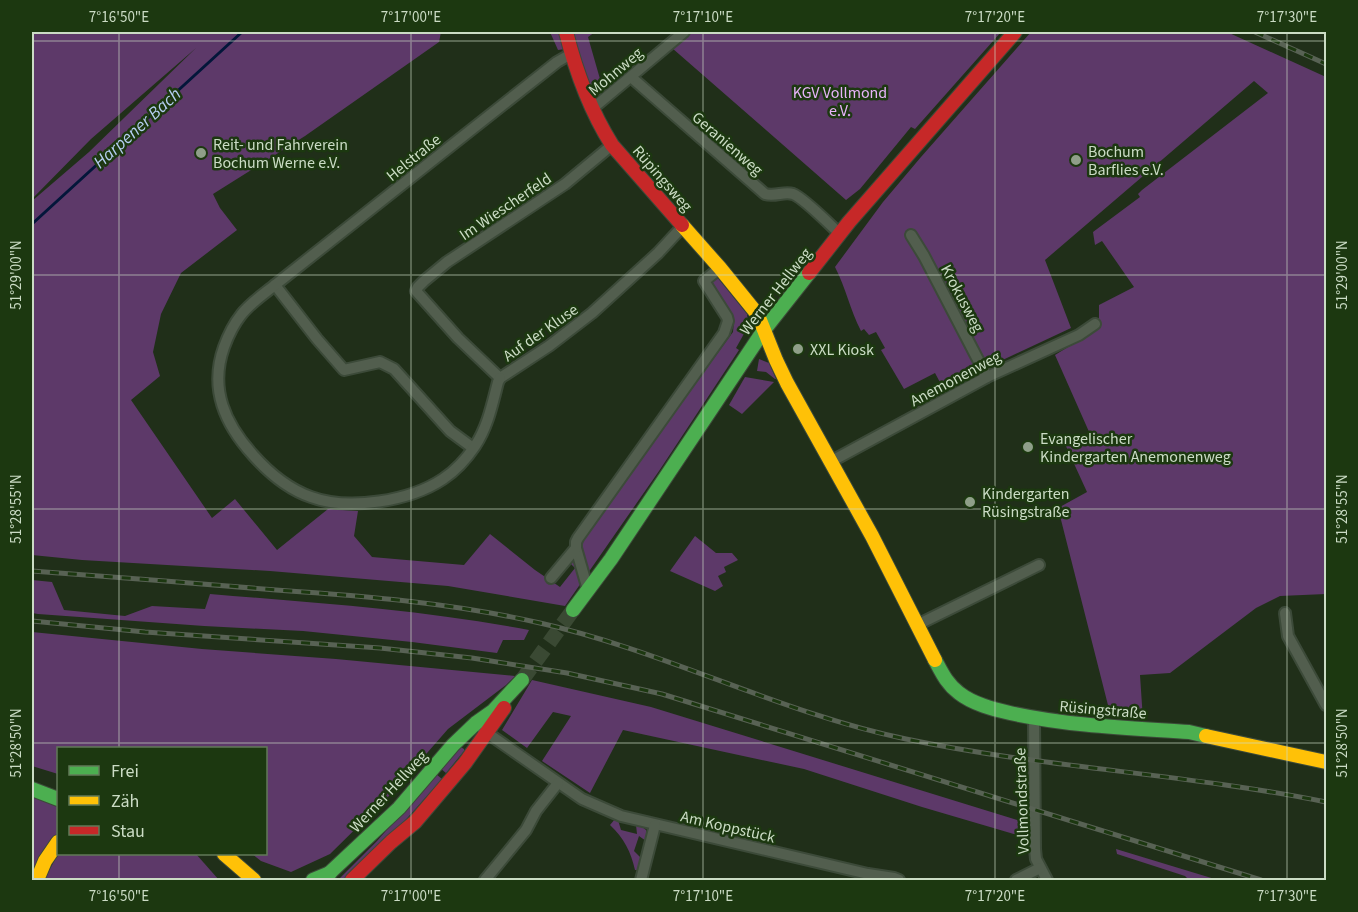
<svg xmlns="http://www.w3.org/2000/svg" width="1358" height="912" viewBox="0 0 1358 912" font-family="'Source Sans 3',sans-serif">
  <rect width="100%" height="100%" fill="#202f19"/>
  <!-- green -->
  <g fill="#5d3969">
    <path d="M32,32h409l-2,10 -134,94 -92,58 7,14 17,22 -56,43 -20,41 -8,38 7,24 -29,24 81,118 23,-19 42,51 51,-41 30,2 -4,25 18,21 92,8 26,-31 45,36 25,17 15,-19 -6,-6 10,-19 154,-211 1,-12 -23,-37 6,-6 30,37 1,9 -3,9 -9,16 3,2 -80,121 -94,135 -117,-20 -178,-15 -188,-11 -50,-5v-354l57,-49 107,-104 -105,91 -59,60z"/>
    <path d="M550,32h45l-7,5 14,49 -11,2 -13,-35 -13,-4 -7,1z"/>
    <path d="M691,32h310l-86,97 -4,-2 -51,62 -14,11 -174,-152z"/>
    <path d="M1031,32h196l99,45v517l-46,2 -24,12 -86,65 -30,2 3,45 -32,-3 -53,-209 29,-16 -22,-48 25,-10 -35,-79 21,-13 23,-20v-17l35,-18 -32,-46 -7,4 -2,-13 47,-35 -2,-3 4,-4 126,-97 -14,-12 -209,179 26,68 -128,60 -8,-15 -31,16 -23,-39 4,-2 -9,-16 -7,3 -5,-6 -3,2c-11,-21 -15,-43 -26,-64l48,-65 38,-45z"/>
    <path d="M759,359l10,4 7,16h-1l-9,-7 -9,-1z"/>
    <path d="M745,377l29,5 -32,32 -13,-9z"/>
    <path d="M695,536l21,17h16l6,7 -14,7 2,5 -8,4 5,10 -8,5 -45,-20z"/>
    <path d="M32,580l20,2 12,28 61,6 27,-10 53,3 5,-15c108,9 213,16 319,36l-5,10h-21l-6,13 -85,-11 -109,-11 -99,-5 -166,-12 -6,-1z"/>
    <path d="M32,632l170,17 134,10 179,17 -9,9 -58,44 -55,63 -63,62 -39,18 -30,-11 -9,-7h14v-106h-208v26l-26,-8z"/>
    <path d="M532,680l119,27 376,116v15l-105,-31 -118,-38 -181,-39 -33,63 -48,-32 29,-45 -18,-4 -26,36 -25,-18z"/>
    <path d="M459,746l5,3v2l-18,22 -5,-4z"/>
    <path d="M436,774l6,5 -57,64 -37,37h-10l39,-39z"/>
    <path d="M32,797l26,8v29l-26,46z"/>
    <path d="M615,819l3,1 3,10 16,4 -1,-9 5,1 5,4v11l-7,-5 -5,15 8,8 -3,11h-4c-4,-18 -11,-32 -25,-45z"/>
    <path d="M1116,849l102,31h-29l-4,-4 -68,-22z"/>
    <path d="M58,854h138l23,26h-175z"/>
  </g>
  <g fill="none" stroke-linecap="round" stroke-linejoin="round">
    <!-- stream -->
    <path stroke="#03163a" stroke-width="3" d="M32,224l210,-192"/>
    <!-- secondary-tunnel -->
    <path stroke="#3a4933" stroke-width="15" stroke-dasharray="15 8" stroke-linecap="butt" d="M522,680l51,-70"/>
    <defs>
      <g id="street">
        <path d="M631,77l134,117c10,3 19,-3 28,0 11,4 37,31 47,40"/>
        <path d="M592,109l92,-77"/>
        <path d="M612,145l-47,39 -118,78 -23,19 -6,6 -2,4 42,47 42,40 49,-32 43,-33 66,-60 25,-27"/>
        <path d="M911,235l13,21 63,121"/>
        <path d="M275,285l42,54 27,31 36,-8 14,7 56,62 23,17"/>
        <path d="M500,378l-2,4c-6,23 -10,44 -23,64 -8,12 -20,25 -32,33 -33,22 -94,32 -132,18 -23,-8 -42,-24 -58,-42 -28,-31 -44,-66 -29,-108 4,-11 9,-22 17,-32 9,-12 23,-21 34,-30l282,-223 14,-8"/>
        <path d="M830,462l157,-85 92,-42 16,-11"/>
        <path d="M576,548l12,42"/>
        <path d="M551,578l25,-30v-6l2,-4 146,-205 4,-12 -1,-4 -23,-36 16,-13"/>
        <path d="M1285,613l3,23 38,69"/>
        <path d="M917,625l122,-60"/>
        <path d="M1034,718l1,131 1,10 11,21"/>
        <path d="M483,730l99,69 39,17 247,58 26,4 5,2"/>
        <path d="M485,880l41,-50 10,-19 22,-28"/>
        <path d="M641,880l14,-55"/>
        <path d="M1016,880l24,-12"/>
      </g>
      <g id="fast">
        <path d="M573,610l38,-51 153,-229 45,-57"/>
        <path d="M935,660c7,13 12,24 24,33 14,11 34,16 51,20 59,13 119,15 179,19l17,4"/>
        <path d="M32,789l26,10"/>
        <path d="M313,880l17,-7"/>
        <path d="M322,880l77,-72 54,-63 23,-22 17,-12 29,-31"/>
      </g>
      <g id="slow">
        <path d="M682,225l38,43 38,47 18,45 11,23 85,153 63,124"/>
        <path d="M1206,736l120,26"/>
        <path d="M224,854l30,26"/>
        <path d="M37,880l8,-19 13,-19"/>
      </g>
      <g id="jam">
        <path d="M566,32c10,40 24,78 46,113l70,80"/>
        <path d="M809,273l40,-51 166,-190"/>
        <path d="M352,880l39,-38 24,-20 50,-59 39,-55"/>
      </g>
    </defs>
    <!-- street casing -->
    <use href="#street" stroke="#3c4a39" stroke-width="14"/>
    <!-- fast casing -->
    <use href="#fast" stroke="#3c4a39" stroke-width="16"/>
    <!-- slow casing -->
    <use href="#slow" stroke="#3c4a39" stroke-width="16"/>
    <!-- jam casing -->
    <use href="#jam" stroke="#3c4a39" stroke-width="16"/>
    <!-- street -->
    <use href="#street" stroke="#525e4e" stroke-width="10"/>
    <!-- fast -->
    <use href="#fast" stroke="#4caf50" stroke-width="14"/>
    <!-- slow -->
    <use href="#slow" stroke="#ffc107" stroke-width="14"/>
    <!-- jam -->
    <use href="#jam" stroke="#c62828" stroke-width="14"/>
    <defs>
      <g id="rail">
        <path d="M1255,32l71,32"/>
        <path d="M32,571c81,6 163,12 244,19 89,6 177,13 264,33 125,28 240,90 366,116 139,29 282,35 420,63"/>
        <path d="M32,621l113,11 235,16 92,10 95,15 95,21 599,186"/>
      </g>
    </defs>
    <!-- rail casing -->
    <use href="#rail" stroke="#586254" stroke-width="5"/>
    <!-- rail -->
    <use href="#rail" stroke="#1c3810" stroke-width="3" stroke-dasharray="9" stroke-linecap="butt"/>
  </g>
  <!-- ticks -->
  <path fill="none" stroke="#cbdcc5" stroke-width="1.5" stroke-opacity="0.45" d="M119,32v716M411,32v848M703,32v848M995,32v848M1287,32v848M32,41h1294M32,275h1294M32,509h1294M32,743h1294M119,854v26"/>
  <!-- markers -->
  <g fill="#8f9f89" stroke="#1c3810" stroke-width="2">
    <circle cx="201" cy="153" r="6"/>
    <circle cx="1076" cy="160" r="6"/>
    <circle cx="798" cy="349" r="6"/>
    <circle cx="1028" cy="447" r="6"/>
    <circle cx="970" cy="502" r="6"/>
  </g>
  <g text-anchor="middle" stroke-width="5" stroke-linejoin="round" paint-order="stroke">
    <!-- street labels -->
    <g font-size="16" fill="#cbdcc5" stroke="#1c3810">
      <text transform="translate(615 71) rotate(-40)" y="6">Mohnweg</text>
      <text transform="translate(728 143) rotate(41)" y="6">Geranienweg</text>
      <text transform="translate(413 157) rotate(-39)" y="6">Helstraße</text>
      <text transform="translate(663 178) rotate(49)" y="6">Rüpingsweg</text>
      <text transform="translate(505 206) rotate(-34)" y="6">Im Wiescherfeld</text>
      <text transform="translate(775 291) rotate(-52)" y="6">Werner Hellweg</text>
      <text transform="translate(963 298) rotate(62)" y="6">Krokusweg</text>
      <text transform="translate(540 332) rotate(-35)" y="6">Auf der Kluse</text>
      <text transform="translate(955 378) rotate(-28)" y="6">Anemonenweg</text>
      <text transform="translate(1103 709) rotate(5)" y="6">Rüsingstraße</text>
      <text transform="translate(388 791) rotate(-47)" y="6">Werner Hellweg</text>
      <text transform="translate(1021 801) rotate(-92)" y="6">Vollmondstraße</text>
      <text transform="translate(728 826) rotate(13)" y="6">Am Koppstück</text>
    </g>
    <!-- park labels -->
    <g font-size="16" fill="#e8b3fa" stroke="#1c3810">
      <text x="840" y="98">KGV Vollmond<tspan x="840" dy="18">e.V.</tspan></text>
    </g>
    <!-- poi labels -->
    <g font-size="16" fill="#cbdcc5" stroke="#1c3810" text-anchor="start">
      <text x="213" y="150">Reit- und Fahrverein<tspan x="213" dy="18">Bochum Werne e.V.</tspan></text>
      <text x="1088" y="157">Bochum<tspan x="1088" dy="18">Barflies e.V.</tspan></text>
      <text x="810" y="355">XXL Kiosk</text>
      <text x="1040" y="444">Evangelischer<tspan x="1040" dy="18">Kindergarten Anemonenweg</tspan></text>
      <text x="982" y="499">Kindergarten<tspan x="982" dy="18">Rüsingstraße</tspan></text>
    </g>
    <!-- water labels -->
    <g font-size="18" font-style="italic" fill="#b5cef1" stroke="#1c3810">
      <text transform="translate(137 128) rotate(-42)" y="6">Harpener Bach</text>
    </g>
  </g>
  <!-- border -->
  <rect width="1358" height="912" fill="none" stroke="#1c3810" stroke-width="66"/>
  <!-- legend -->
  <rect x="57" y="747" width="210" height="108" fill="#1c3810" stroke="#627a58" stroke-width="1.5"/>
  <rect x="69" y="766" width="30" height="9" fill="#4caf50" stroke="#627a58" stroke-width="1.5"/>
  <text x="111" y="777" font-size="18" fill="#cbdcc5">Frei</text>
  <rect x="69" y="796" width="30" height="9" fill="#ffc107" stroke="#627a58" stroke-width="1.5"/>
  <text x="111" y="807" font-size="18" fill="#cbdcc5">Zäh</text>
  <rect x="69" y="826" width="30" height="9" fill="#c62828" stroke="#627a58" stroke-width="1.5"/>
  <text x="111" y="837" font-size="18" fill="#cbdcc5">Stau</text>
  <rect x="33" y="33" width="1292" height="846" fill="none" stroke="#cbdcc5" stroke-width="2"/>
  <g font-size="15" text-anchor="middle" fill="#cbdcc5">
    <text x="119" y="22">7°16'50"E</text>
    <text x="411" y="22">7°17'00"E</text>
    <text x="703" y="22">7°17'10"E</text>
    <text x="995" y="22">7°17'20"E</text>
    <text x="1287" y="22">7°17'30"E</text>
    <text transform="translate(16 275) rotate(-90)" y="5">51°29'00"N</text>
    <text transform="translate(1342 275) rotate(-90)" y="5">51°29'00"N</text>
    <text transform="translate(16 509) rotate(-90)" y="5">51°28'55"N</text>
    <text transform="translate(1342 509) rotate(-90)" y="5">51°28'55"N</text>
    <text transform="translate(16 743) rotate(-90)" y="5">51°28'50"N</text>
    <text transform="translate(1342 743) rotate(-90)" y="5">51°28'50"N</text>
    <text x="119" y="901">7°16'50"E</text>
    <text x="411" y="901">7°17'00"E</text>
    <text x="703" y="901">7°17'10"E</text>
    <text x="995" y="901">7°17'20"E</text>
    <text x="1287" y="901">7°17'30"E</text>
  </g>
</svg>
